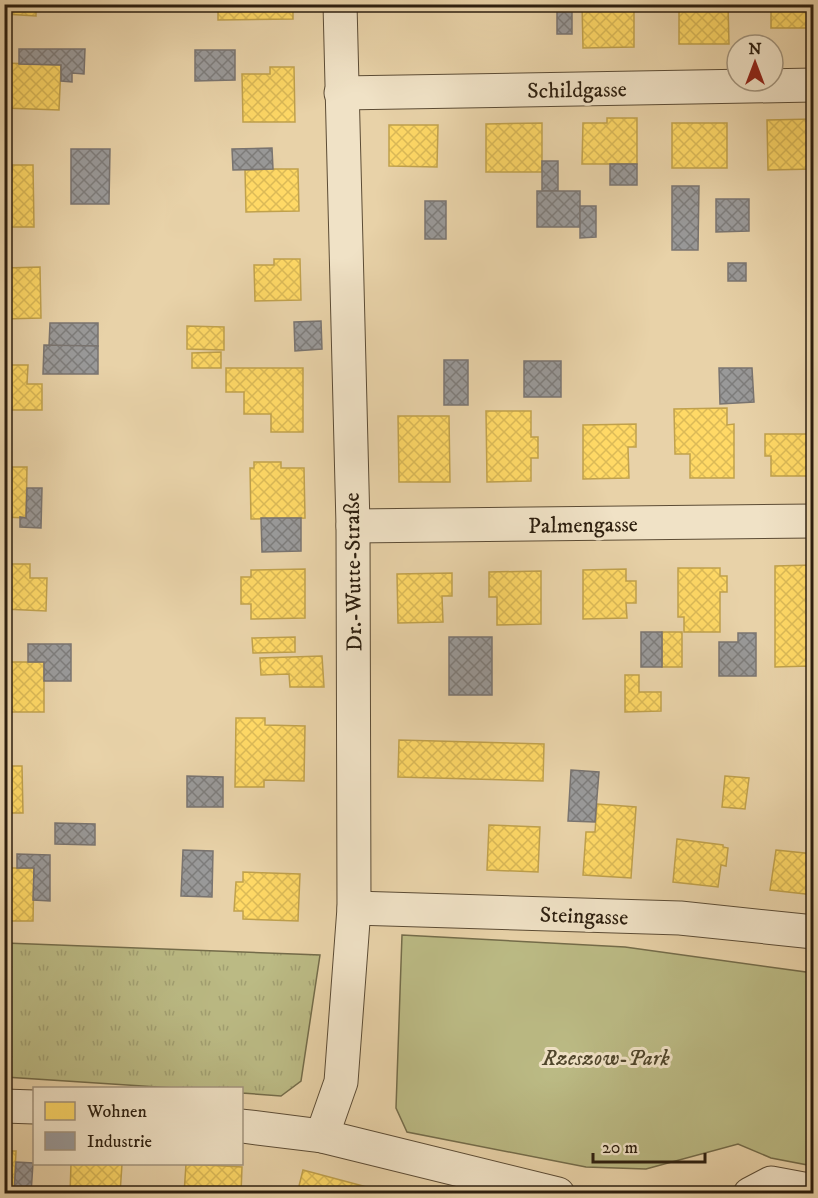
<svg xmlns="http://www.w3.org/2000/svg" width="818" height="1198" viewBox="0 0 818 1198" font-family="'IM FELL DW Pica',serif">
  <defs>
    <pattern id="grass-tufts" width="24" height="20" patternUnits="userSpaceOnUse" patternTransform="scale(1.5)"><rect width="24" height="20" fill="#bbba84"/><path d="M3 7l-1-3M5 7V3M7 7l1-3M15 17l-1-3M17 17v-4M19 17l1-3" fill="none" stroke="#a19f71"/></pattern>
    <pattern id="homes-cross-hatch" width="8" height="8" patternUnits="userSpaceOnUse" patternTransform="scale(1.5)"><rect width="8" height="8" fill="#ffd966"/><path d="M0 0l8 8M0 8l8-8" fill="none" stroke="#dbba57"/></pattern>
    <pattern id="industry-cross-hatch" width="8" height="8" patternUnits="userSpaceOnUse" patternTransform="scale(1.5)"><rect width="8" height="8" fill="#999"/><path d="M0 0l8 8M0 8l8-8" fill="none" stroke="#7d7c7b"/></pattern>
  </defs>
  <rect width="100%" height="100%" fill="#e8d2a8"/>
  <filter id="stains"><feTurbulence type="fractalNoise" baseFrequency=".00333" numOctaves="4"/><feColorMatrix values="0 0 0 0 .2 0 0 0 0 .09 0 0 0 0 .02 0 0 0 .5 -.17"/></filter>
  <radialGradient id="worn" r=".72"><stop offset=".6" stop-color="#630" stop-opacity="0"/><stop offset="1" stop-color="#630" stop-opacity=".3"/></radialGradient>
  <!-- grass -->
  <path fill="url(#grass-tufts)" stroke="#746c4a" stroke-width="1.5" d="M5,943l315,12 -19,126 -20,15 -39,-3v-5h-69l-168,-11z"/>
  <!-- green -->
  <path fill="#bbba84" stroke="#746c4a" stroke-width="1.5" d="M402,935l223,12 188,26v193l-42,-8 -33,-14 -92,25 -60,-2 -179,-35 -11,-24z"/>
  <!-- homes -->
  <g fill="url(#homes-cross-hatch)" stroke="#c0a14c" stroke-width="1.5">
    <path d="M4,4h32v12l-32,-2z"/>
    <path d="M218,4h75v15l-75,1z"/>
    <path d="M477,4h66v4l-66,1z"/>
    <path d="M582,4h52v43l-51,1z"/>
    <path d="M679,4h49l1,40h-50z"/>
    <rect x="771" y="4" width="43" height="24"/>
    <path d="M4,63l57,2 -2,45 -55,-2z"/>
    <path d="M270,67h24l1,55h-52l-1,-48h28z"/>
    <path d="M607,118h30v46h-55l1,-41h24z"/>
    <path d="M814,119v50l-46,1 -1,-50z"/>
    <path d="M542,123v49h-56v-48z"/>
    <rect x="672" y="123" width="55" height="45"/>
    <path d="M389,125h49l-1,42 -48,-1z"/>
    <path d="M12,165h21l1,62h-27v14h-3v-69h8z"/>
    <path d="M273,169h25l1,42 -53,1 -1,-42z"/>
    <path d="M274,259h26l1,41 -46,1 -1,-36h20z"/>
    <path d="M40,267l1,51 -37,1v-51z"/>
    <path d="M187,326l37,1v23l-37,-1z"/>
    <path d="M221,352v16h-29v-15z"/>
    <path d="M4,365h24l-1,19h15v26h-38z"/>
    <path d="M226,368h77v64h-32v-18h-27v-22h-18z"/>
    <path d="M727,408v17l7,-1v54h-44v-24h-15l-1,-45z"/>
    <path d="M486,411h45v26h7v21h-7v23l-44,1z"/>
    <path d="M398,416h51l1,66h-51z"/>
    <path d="M636,424v23h-8l1,31 -46,1v-54z"/>
    <path d="M765,434h44v42h-38v-20h-6z"/>
    <path d="M254,462h27v6h23l1,50 -54,1 -1,-51h4z"/>
    <path d="M4,467h23l-1,51 -22,-1z"/>
    <path d="M4,564h26v14h17l-1,33 -42,-2z"/>
    <path d="M812,565l2,57v53h-4v-9l-35,1v-101z"/>
    <path d="M678,568h42v8h7v16h-7v40h-36v-15h-6z"/>
    <path d="M305,569v49l-54,1v-15h-10v-27h10v-7z"/>
    <path d="M626,569v12h10v22h-10l1,15 -44,1v-49z"/>
    <path d="M541,571v53l-44,1v-28h-8v-25z"/>
    <path d="M452,573v23h-10l1,26 -45,1 -1,-49z"/>
    <rect x="662" y="632" width="20" height="35"/>
    <path d="M295,637v15l-42,1 -1,-15z"/>
    <path d="M322,656l2,31h-34l-1,-13 -28,1 -1,-17z"/>
    <rect x="4" y="662" width="40" height="50"/>
    <path d="M625,675h14v17h22v19l-36,1z"/>
    <path d="M236,718h29v7l40,1 -1,55 -40,-1v7h-29z"/>
    <path d="M399,740l145,4 -1,37 -145,-4z"/>
    <path d="M4,766h18l1,47h-19z"/>
    <path d="M725,776l24,2 -4,31 -23,-2z"/>
    <path d="M597,804l39,3 -5,71 -48,-3 3,-43h9z"/>
    <path d="M489,825l51,2 -2,45 -51,-2z"/>
    <path d="M677,839l46,6v2l5,1 -2,18 -5,-1 -3,22 -45,-5z"/>
    <path d="M776,850l38,4v41l-44,-5z"/>
    <path d="M4,868h30l-1,53h-29z"/>
    <path d="M243,872l57,2 -2,47 -55,-2v-8h-9l2,-29h7z"/>
    <path d="M4,1151h12l-2,43h-10z"/>
    <path d="M71,1164h51l-2,30h-50z"/>
    <path d="M186,1164l56,3 -1,27h-57z"/>
    <path d="M303,1170l90,24h-96z"/>
  </g>
  <!-- industry -->
  <g fill="url(#industry-cross-hatch)" stroke="#797470" stroke-width="1.5">
    <rect x="557" y="4" width="15" height="30"/>
    <path d="M19,49h66l-1,25 -12,-1v9l-11,-1v-16l-42,-1z"/>
    <path d="M195,50h40v30l-40,1z"/>
    <path d="M272,148l1,21 -40,1 -1,-21z"/>
    <path d="M71,149h39l-1,55h-38z"/>
    <rect x="542" y="161" width="16" height="30"/>
    <rect x="610" y="164" width="27" height="21"/>
    <path d="M672,186h27l-1,64h-26z"/>
    <rect x="537" y="191" width="43" height="36"/>
    <path d="M716,199h33v32l-33,1z"/>
    <rect x="425" y="201" width="21" height="38"/>
    <path d="M580,206h16v31l-16,1z"/>
    <rect x="728" y="263" width="18" height="18"/>
    <path d="M321,321l1,28 -27,2 -1,-29z"/>
    <path d="M50,323h48v23h-49z"/>
    <path d="M44,345l54,1v28h-55z"/>
    <rect x="444" y="360" width="24" height="45"/>
    <rect x="524" y="361" width="37" height="36"/>
    <path d="M719,368h33l2,34 -34,2z"/>
    <path d="M27,488h15l-1,40 -21,-1v-10l6,1z"/>
    <path d="M261,518h40v33l-39,1z"/>
    <rect x="641" y="632" width="21" height="35"/>
    <path d="M738,633h18v43h-37v-34h19z"/>
    <rect x="449" y="637" width="43" height="58"/>
    <path d="M28,644h43v37h-27v-19h-16z"/>
    <path d="M571,770l28,2 -4,50 -27,-1z"/>
    <path d="M187,776l36,1v30h-36z"/>
    <path d="M55,823l40,1v21l-40,-1z"/>
    <path d="M183,850l30,1 -1,46 -31,-1z"/>
    <path d="M17,854l33,1v46l-17,-1 1,-32h-17z"/>
    <path d="M16,1162l17,1 -2,31h-17z"/>
  </g>
  <g fill="none" stroke-linecap="round" stroke-linejoin="round">
    <defs>
      <g id="minor">
        <path d="M341,93l473,-8"/>
        <path d="M353,526l461,-5"/>
        <path d="M354,908l326,10 134,14"/>
        <path d="M4,1106l30,1"/>
        <path d="M242,1126l80,10 236,58"/>
        <path d="M322,1136l19,-54 13,-174 -1,-382 -13,-522"/>
        <path d="M750,1194l21,-11 43,8"/>
      </g>
    </defs>
    <!-- minor casing -->
    <use href="#minor" stroke="#5c4c35" stroke-width="35"/>
    <!-- minor -->
    <use href="#minor" stroke="#f0e2c6" stroke-width="33"/>
  </g>
  <g text-anchor="middle" stroke-width="6" stroke-linejoin="round" paint-order="stroke">
    <!-- street labels -->
    <g font-size="22" fill="#2d1f0f" stroke="#f0e2c6">
      <text transform="translate(577 89) rotate(-1)" y="8">Schildgasse</text>
      <text transform="translate(583 524) rotate(-1)" y="8">Palmengasse</text>
      <text transform="translate(352 572) rotate(-91)" y="8">Dr.-Wutte-Straße</text>
      <text transform="translate(584 915) rotate(2)" y="8">Steingasse</text>
    </g>
    <!-- park labels -->
    <g font-size="22" font-style="italic" fill="#50462c" stroke="#f0e2c6">
      <text x="606" y="1065">Rzeszow-Park</text>
    </g>
  </g>
  <!-- margin -->
  <rect width="818" height="1198" fill="none" stroke="#e8d2a8" stroke-width="24"/>
  <rect x="6" y="6" width="806" height="1186" fill="none" stroke="#2d1f0f" stroke-width="3"/>
  <rect x="12" y="12" width="794" height="1174" fill="none" stroke="#2d1f0f" stroke-width="1.5"/>
  <!-- legend -->
  <rect x="33" y="1087" width="210" height="78" fill="#f0e2c6" stroke="#a2947d" stroke-width="1.5"/>
  <rect x="45" y="1102" width="30" height="18" fill="#ffd966" stroke="#a2947d" stroke-width="1.5"/>
  <text x="87" y="1117" font-size="18" fill="#2d1f0f">Wohnen</text>
  <rect x="45" y="1132" width="30" height="18" fill="#999999" stroke="#a2947d" stroke-width="1.5"/>
  <text x="87" y="1147" font-size="18" fill="#2d1f0f">Industrie</text>
  <!-- north arrow -->
  <g transform="translate(755 63)"><circle r="28" fill="#f0e2c6" stroke="#a2947d" stroke-width="1.5"/>
  <path d="M0-4.5L10 22L0 15L-10 22Z" fill="#8f2418"/>
  <text y="-9" font-size="16" font-weight="bold" text-anchor="middle" fill="#2d1f0f">N</text>
  </g>
  <!-- scale -->
  <path d="M593 1153v9h112v-9" fill="none" stroke="#2d1f0f" stroke-width="3"/>
  <text x="602" y="1153" font-size="18" fill="#2d1f0f" stroke="#f0e2c6" stroke-width="4.5" paint-order="stroke">20 m</text>
  <rect width="100%" height="100%" filter="url(#stains)"/>
  <rect width="100%" height="100%" fill="url(#worn)"/>
</svg>
